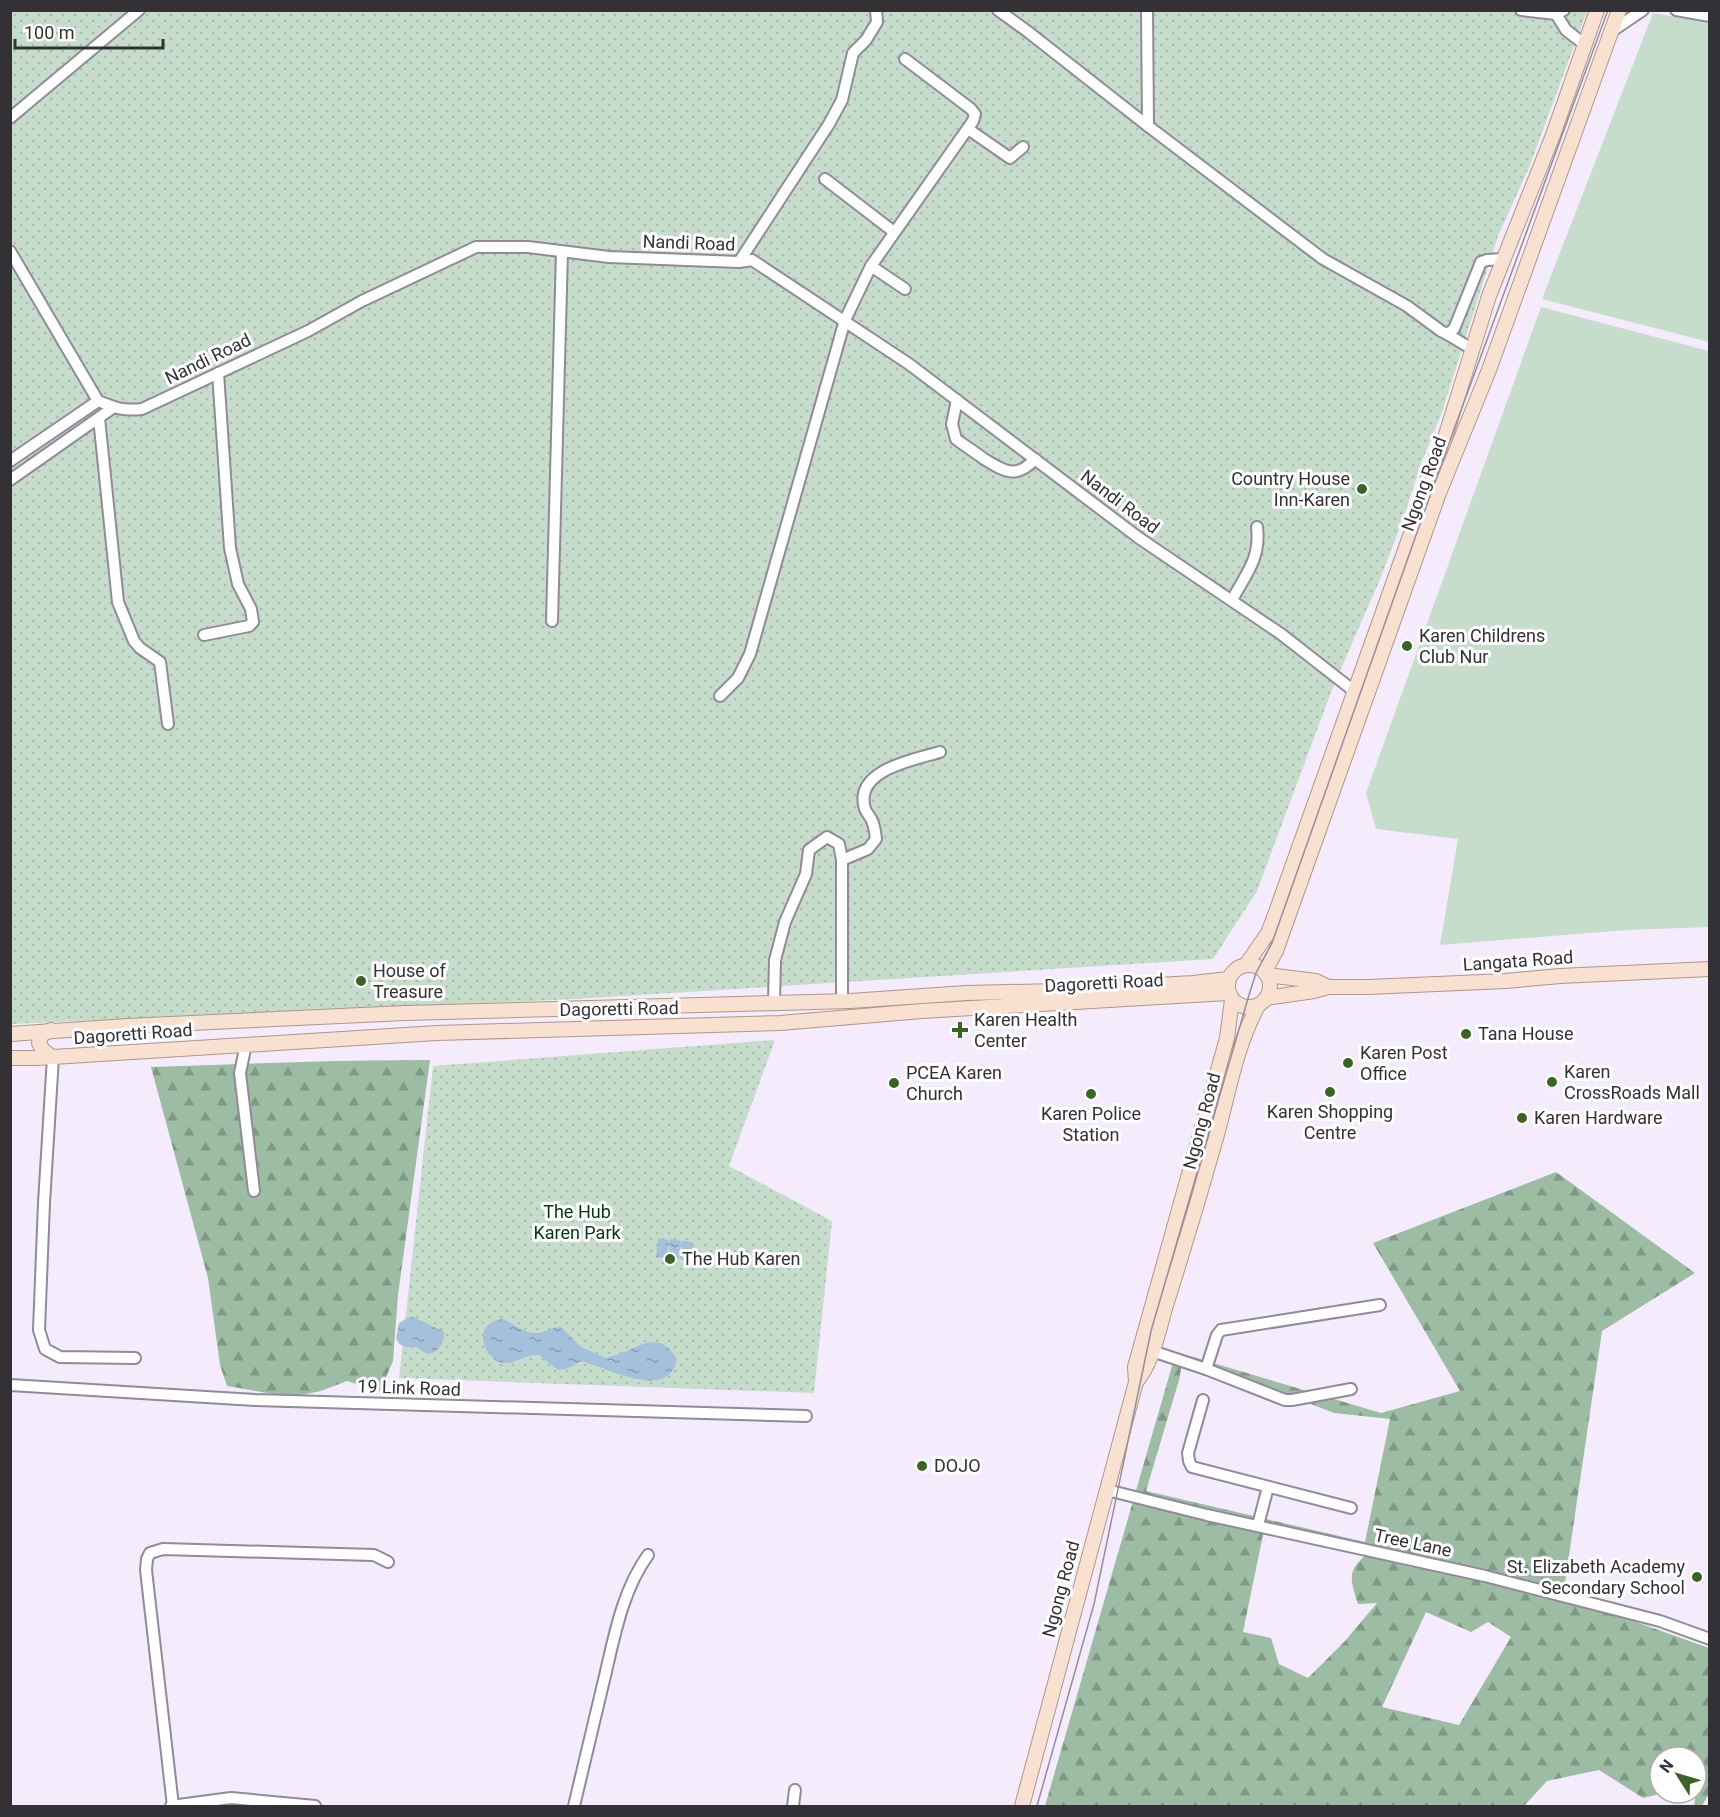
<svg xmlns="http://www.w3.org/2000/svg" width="1720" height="1817" viewBox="0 0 1720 1817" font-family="Roboto,sans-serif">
  <defs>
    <pattern id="forest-firs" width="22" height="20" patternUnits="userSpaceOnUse" patternTransform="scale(1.5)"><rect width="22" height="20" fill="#9cbca3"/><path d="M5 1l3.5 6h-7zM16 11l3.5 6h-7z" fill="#809986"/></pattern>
    <pattern id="park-dots" width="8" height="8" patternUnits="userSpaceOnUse" patternTransform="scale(1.5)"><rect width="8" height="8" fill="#c5ddca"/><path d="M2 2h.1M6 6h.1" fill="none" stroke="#aabeae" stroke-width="1.8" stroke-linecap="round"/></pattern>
    <pattern id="water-ripples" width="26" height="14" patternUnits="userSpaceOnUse" patternTransform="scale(1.5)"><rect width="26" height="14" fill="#a4c0db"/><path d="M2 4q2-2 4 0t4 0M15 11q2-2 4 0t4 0" fill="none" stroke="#869cb2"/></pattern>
  </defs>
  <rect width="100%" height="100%" fill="#f4ecfd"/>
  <!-- grass -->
  <g fill="#c5ddca">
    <path d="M1653,13l56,10v319l-167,-43z"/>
    <path d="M1541,307l168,44v576l-83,3 -186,15 18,-106 -82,-10 -10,-36z"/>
  </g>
  <!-- forest -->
  <g fill="url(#forest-firs)" fill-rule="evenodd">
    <path d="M430,1060l-32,235 -5,66 -13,30 -33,-10 -26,10 -30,6 -64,-11 -7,-21 -12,-87 -57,-211 182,-6z"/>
    <path d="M1556,1172l139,101 -93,58 -39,265 146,52 1,144 -8,14h-8l3,-21 -1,-28h-36v36h4l-21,5 -44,-28 -52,11 -23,25h-479l131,-454 205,61 79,-22 -87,-148zM1183,1359l55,17 96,37 56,6 -25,123 -219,-51 33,-111zM1264,1530l109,19c-25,20 -25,25 -15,55l19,-1 -32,38 -37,37 -29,-14 -8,-26 -28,-6zM1426,1612l45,20 17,-10 23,15 -52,88 -77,-18z"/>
  </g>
  <!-- park -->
  <g fill="url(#park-dots)">
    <path d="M10,11h1577l-57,154 -32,71 -57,179 -19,46 -19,58 -22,58 -48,110 -76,204 -44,68 -638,40 -564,25z"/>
    <path d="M775,1040l-46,126 103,55 -18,172 -415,-15 34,-312z"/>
  </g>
  <!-- water -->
  <g fill="url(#water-ripples)">
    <path d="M557,1228l35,3 -1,6 -34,-4z"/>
    <path d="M658,1238l11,2 -2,18 -11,-1z"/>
    <path d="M670,1239l11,2 -2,18 -10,-1z"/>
    <path d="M682,1241l11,1 -1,18h-11z"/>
    <path d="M411,1316l33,16c1,16 -14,30 -27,15h-11l-7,-3 -3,-6 3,-15z"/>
    <path d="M504,1319c11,6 20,15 33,14 9,-1 15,-6 24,-6l20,20 25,11c6,-3 13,-3 19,-6 20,-10 37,-18 52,7 -9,44 -70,8 -96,2l-15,8 -8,1 -19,-15c-13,-1 -26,10 -36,8 -21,-5 -32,-42 1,-44z"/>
  </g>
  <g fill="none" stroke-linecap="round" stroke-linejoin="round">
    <defs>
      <g id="minor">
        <path d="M998,10l29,21 121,95 175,133 84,47 34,25 6,3 7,-5 27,-67 6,-2 16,-1"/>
        <path d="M1147,10l1,116"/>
        <path d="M1521,10l35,4 8,-4"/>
        <path d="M1676,10l34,6"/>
        <path d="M1556,14l10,16 18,14"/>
        <path d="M1612,31l31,-21"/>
        <path d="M10,118l129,-108"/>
        <path d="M968,129l42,29 13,-11"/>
        <path d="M825,179l69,53"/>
        <path d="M10,251l88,150c17,7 24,10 44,8l166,-78 54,-30 114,-54h52l81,10 130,5 13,-2 157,104 230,174 142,96 73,57"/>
        <path d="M739,262l90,-138 13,-24 11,-47 13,-13 11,-18 -1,-12"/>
        <path d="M871,266l34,23"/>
        <path d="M1447,334l25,15"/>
        <path d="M957,400l-5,24 4,15c9,7 19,13 28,20 20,12 32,21 51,0"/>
        <path d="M99,418l19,184 16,39 6,7 20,14 8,62"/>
        <path d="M10,461l88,-60"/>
        <path d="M10,480l104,-73"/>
        <path d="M1232,600c14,-26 29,-42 25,-73"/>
        <path d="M552,621l10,-369"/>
        <path d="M204,635l45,-9 4,-4 -2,-13 -13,-25 -8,-36 -12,-175"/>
        <path d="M720,696l18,-18 12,-24 95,-334 26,-54 102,-145 2,-7 -4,-5 -66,-50"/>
        <path d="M842,860l26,-11 8,-10c-1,-6 -1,-12 -4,-18 -1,-4 -5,-7 -7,-12 -12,-39 48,-49 75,-57"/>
        <path d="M774,1002l1,-42 10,-38 21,-48 3,-24 18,-13 12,7 3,16v141"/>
        <path d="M246,1044l-6,29 14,118"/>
        <path d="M53,1057l-9,146 -5,127 6,19 15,8 75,1"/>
        <path d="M1152,1351l54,18 79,31h7l59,-11"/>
        <path d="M1206,1369l11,-34 4,-5 159,-25"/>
        <path d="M10,1385l245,15 551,16"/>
        <path d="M1203,1400l-15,53 1,8 3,6 159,41"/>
        <path d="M1107,1490l100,25 278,61 175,45 50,18"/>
        <path d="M1258,1525l10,-38"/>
        <path d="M171,1806l60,-8 84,8"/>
        <path d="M173,1806l-27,-236 1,-11 3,-6 13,-4 211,6 14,7"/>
        <path d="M574,1806c10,-42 20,-84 30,-126 10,-42 18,-89 44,-125"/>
        <path d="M793,1806l2,-16"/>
      </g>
      <g id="major">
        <circle cx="1249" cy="986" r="21"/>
        <path d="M1246,965l22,-32 8,-21 139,-390 15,-51 14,-30 45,-145 64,-161 44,-125"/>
        <path d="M1265,971l11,-20 7,-20 156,-438 50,-123 130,-360"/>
        <path d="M1267,975l49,6 12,6"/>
        <path d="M1266,998l48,-7 14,-4h40l138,-6 54,-5 150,-7"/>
        <path d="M51,1030l-10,5 -2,8 4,7 9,7"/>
        <path d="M10,1034l117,-8 278,-13 445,-12 116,-8 90,-2 137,-8 35,-4"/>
        <path d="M10,1058h27l400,-25 343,-10 142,-12 306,-18"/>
        <path d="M1136,1382c18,-21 23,-55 31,-80 18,-57 35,-114 51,-171 11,-41 19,-87 40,-125"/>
        <path d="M1022,1806l114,-424 -1,-15 92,-329 5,-38"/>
      </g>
    </defs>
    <!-- minor casing -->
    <use href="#minor" stroke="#918a99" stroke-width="14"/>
    <!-- major casing -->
    <use href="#major" stroke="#b09687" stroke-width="16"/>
    <!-- minor -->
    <use href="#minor" stroke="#fff" stroke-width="10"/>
    <!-- major -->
    <use href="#major" stroke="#f8e1d1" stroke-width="14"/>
    <!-- tram -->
    <path stroke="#948e9a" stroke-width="1.5" d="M1037,1806l57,-202 57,-273 98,-336 7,-22 16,-30 166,-470 170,-463"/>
  </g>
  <!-- markers -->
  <g fill="#386523" stroke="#fff" stroke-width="2">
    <circle cx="1362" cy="489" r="6"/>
    <circle cx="1407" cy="646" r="6"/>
    <circle cx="361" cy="981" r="6"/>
    <path d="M957 1021h6v6h6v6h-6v6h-6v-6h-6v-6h6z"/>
    <circle cx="1466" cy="1034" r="6"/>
    <circle cx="1348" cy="1063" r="6"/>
    <circle cx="1552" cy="1082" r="6"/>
    <circle cx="894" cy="1083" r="6"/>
    <circle cx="1330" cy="1092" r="6"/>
    <circle cx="1091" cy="1094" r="6"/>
    <circle cx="1522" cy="1118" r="6"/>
    <circle cx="670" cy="1259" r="6"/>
    <circle cx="922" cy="1466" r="6"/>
    <circle cx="1697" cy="1577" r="6"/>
  </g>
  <g text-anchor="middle" stroke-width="6" stroke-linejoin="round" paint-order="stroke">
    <!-- street labels -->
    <g font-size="18" fill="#333036" stroke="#fff">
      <text transform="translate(689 243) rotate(2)" y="6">Nandi Road</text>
      <text transform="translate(208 359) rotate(-26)" y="6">Nandi Road</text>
      <text transform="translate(1424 484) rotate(-70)" y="6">Ngong Road</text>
      <text transform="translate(1120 502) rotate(37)" y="6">Nandi Road</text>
      <text transform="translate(1518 961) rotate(-4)" y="6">Langata Road</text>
      <text transform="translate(1104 983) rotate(-3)" y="6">Dagoretti Road</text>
      <text transform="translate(619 1009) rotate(-1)" y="6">Dagoretti Road</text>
      <text transform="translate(133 1034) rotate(-4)" y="6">Dagoretti Road</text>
      <text transform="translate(1202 1121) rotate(-75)" y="6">Ngong Road</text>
      <text transform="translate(409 1388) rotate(2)" y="6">19 Link Road</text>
      <text transform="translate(1413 1543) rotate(12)" y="6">Tree Lane</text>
      <text transform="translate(1061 1589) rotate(-75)" y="6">Ngong Road</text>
    </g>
    <!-- poi labels -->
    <g font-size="18" fill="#333036" stroke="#fff" text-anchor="start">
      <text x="1350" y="485" text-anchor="end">Country House<tspan x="1350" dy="21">Inn-Karen</tspan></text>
      <text x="1419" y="642">Karen Childrens<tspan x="1419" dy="21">Club Nur</tspan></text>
      <text x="373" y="977">House of<tspan x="373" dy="21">Treasure</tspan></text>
      <text x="974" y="1026">Karen Health<tspan x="974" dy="21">Center</tspan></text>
      <text x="1478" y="1040">Tana House</text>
      <text x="1360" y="1059">Karen Post<tspan x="1360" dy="21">Office</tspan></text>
      <text x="1564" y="1078">Karen<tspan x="1564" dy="21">CrossRoads Mall</tspan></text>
      <text x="906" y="1079">PCEA Karen<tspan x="906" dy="21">Church</tspan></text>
      <text x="1330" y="1118" text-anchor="middle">Karen Shopping<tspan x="1330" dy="21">Centre</tspan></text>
      <text x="1091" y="1120" text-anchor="middle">Karen Police<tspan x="1091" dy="21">Station</tspan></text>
      <text x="1534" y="1124">Karen Hardware</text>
      <text x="682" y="1265">The Hub Karen</text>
      <text x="934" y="1472">DOJO</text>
      <text x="1685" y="1573" text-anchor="end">St. Elizabeth Academy<tspan x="1685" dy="21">Secondary School</tspan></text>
    </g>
    <!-- park labels -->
    <g font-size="18" fill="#003717" stroke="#fff">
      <text x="577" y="1218">The Hub<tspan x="577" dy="21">Karen Park</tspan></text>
    </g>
  </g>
  <!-- border -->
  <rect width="1720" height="1817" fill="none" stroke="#333036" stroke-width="24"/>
  <!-- north arrow -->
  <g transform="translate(1678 1775) rotate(307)"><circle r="28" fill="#ffffff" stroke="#adacaf" stroke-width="1.5"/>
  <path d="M0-4.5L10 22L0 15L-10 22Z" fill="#386523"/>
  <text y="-9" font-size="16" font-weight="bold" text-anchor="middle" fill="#333036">N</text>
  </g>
  <!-- scale -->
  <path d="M15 39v9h148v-9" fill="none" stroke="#333036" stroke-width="3"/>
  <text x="24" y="39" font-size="18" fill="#333036" stroke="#ffffff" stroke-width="4.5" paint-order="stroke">100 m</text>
</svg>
